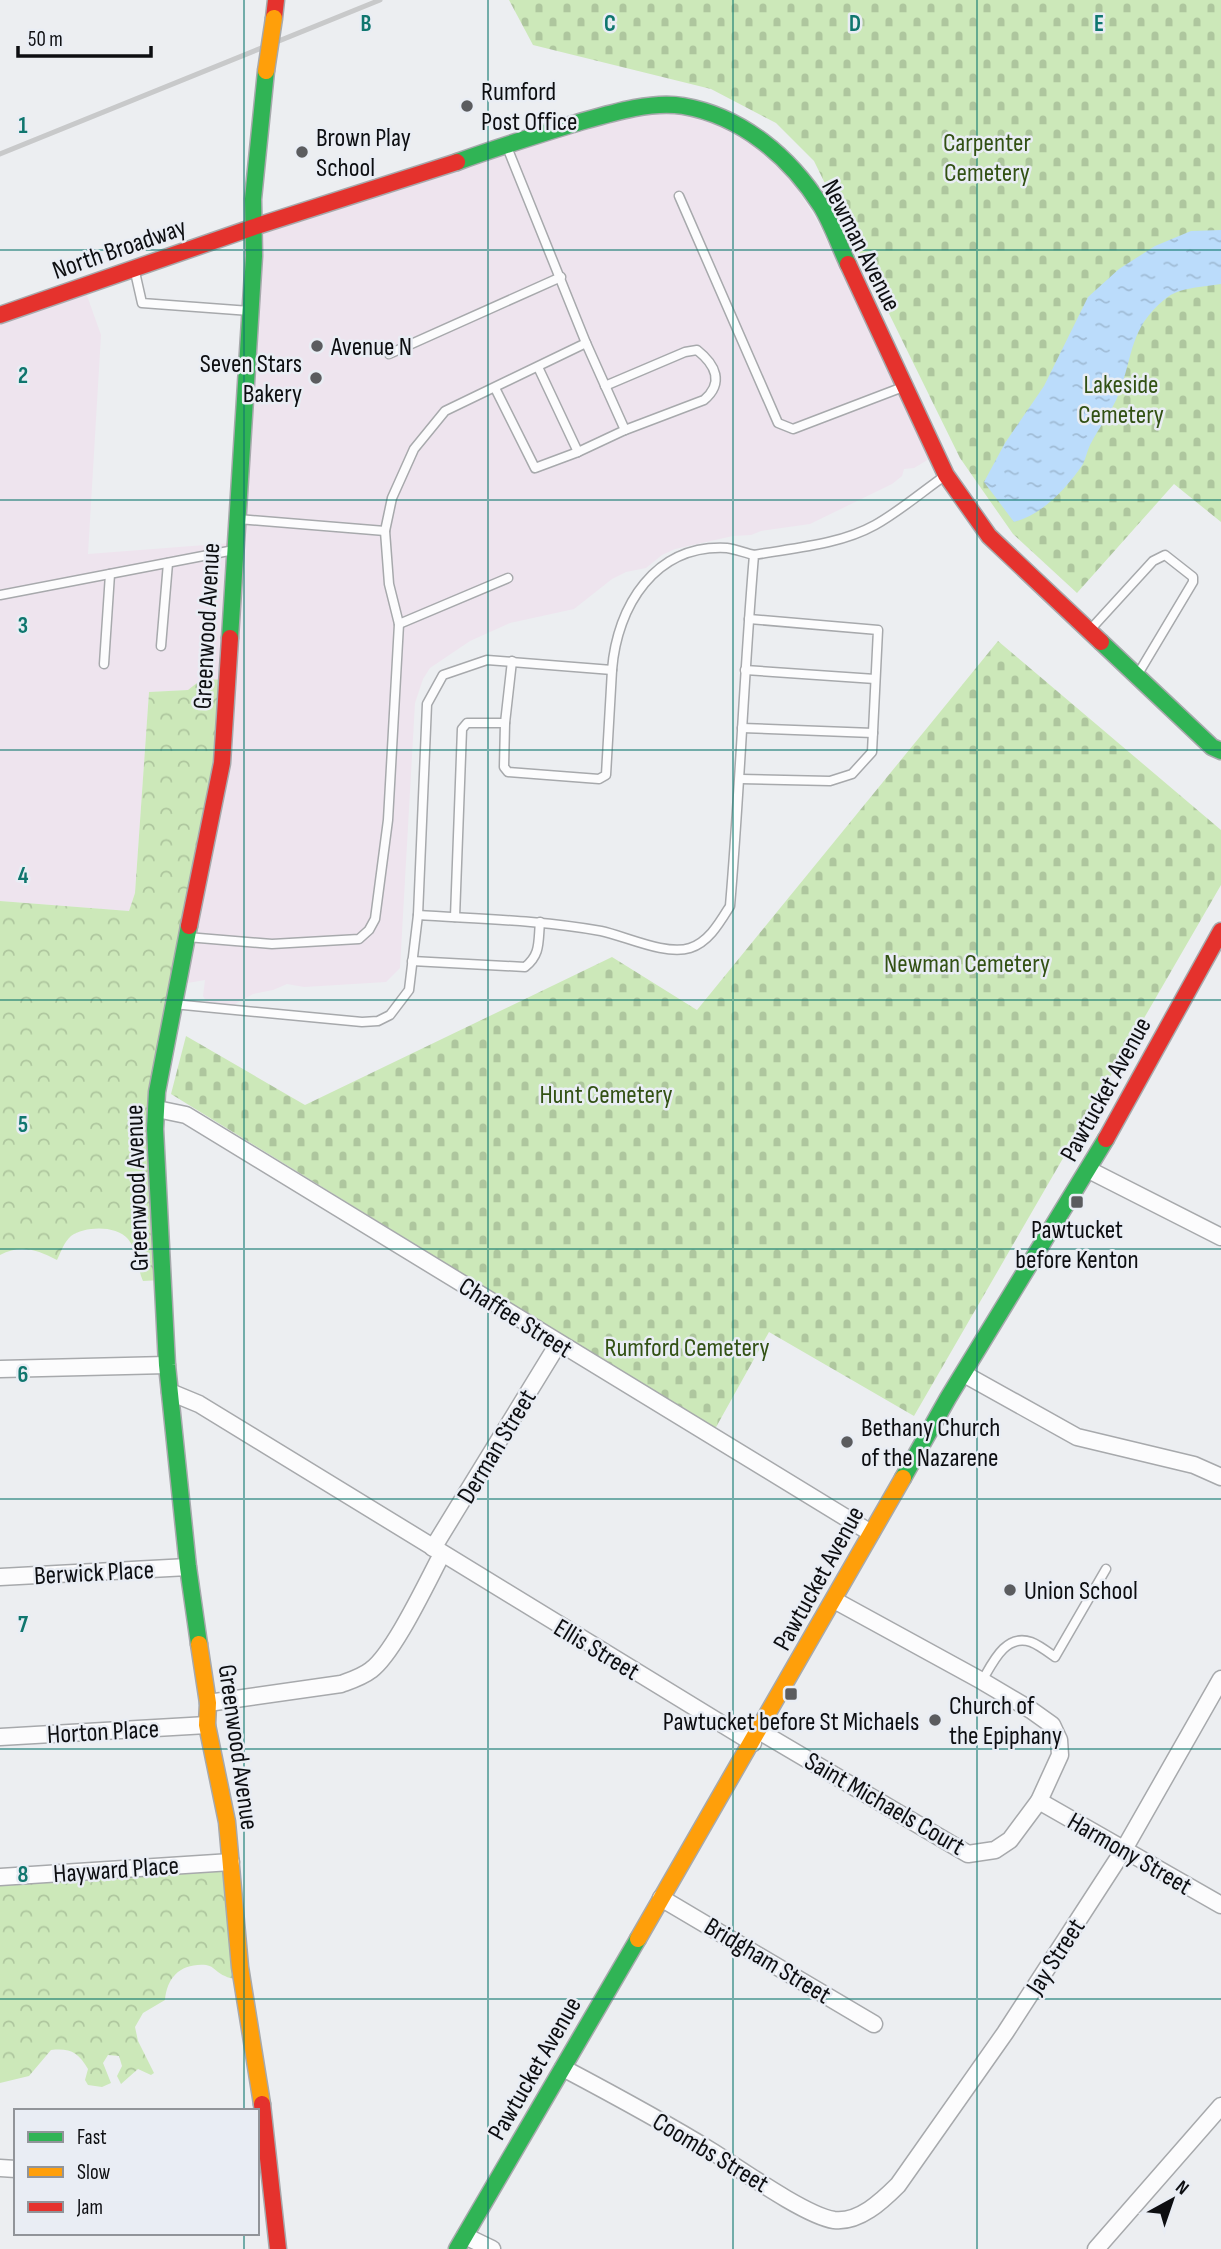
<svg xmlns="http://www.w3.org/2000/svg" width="1221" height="2249" viewBox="0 0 1221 2249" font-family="'Sofia Sans Condensed',sans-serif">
  <defs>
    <pattern id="forest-crowns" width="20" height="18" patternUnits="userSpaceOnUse" patternTransform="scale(1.75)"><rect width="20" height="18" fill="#cce8b9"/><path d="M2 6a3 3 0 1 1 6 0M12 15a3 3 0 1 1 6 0" fill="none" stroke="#aec69e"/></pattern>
    <pattern id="cemetery-stones" width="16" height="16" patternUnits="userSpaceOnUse" patternTransform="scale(1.75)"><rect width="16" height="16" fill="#cce8b9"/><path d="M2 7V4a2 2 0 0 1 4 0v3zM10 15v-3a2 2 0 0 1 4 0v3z" fill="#aec69e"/></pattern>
    <pattern id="water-ripples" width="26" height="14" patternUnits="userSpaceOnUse" patternTransform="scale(1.75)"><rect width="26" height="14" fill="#bbdcfb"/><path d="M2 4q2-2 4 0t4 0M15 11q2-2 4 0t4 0" fill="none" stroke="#a0bcd6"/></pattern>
  </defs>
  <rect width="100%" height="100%" fill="#eceef1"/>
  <!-- commercial -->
  <path fill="#eee4ee" d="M632,114l64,1 46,20 48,42 29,47 110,235 -15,9 -10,1 -2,7 -10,8 -82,40 -49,7 -10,4 -18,1 -58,13 -13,6 -16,13 -20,4 -14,7 -38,30 -64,14 -40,18 -40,27 -7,11 -8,24 -15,265 -14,14 -82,5 -17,-3 -14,6 -20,4 -25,14 -19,-2 -6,-10 2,-16 -23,4 6,-294 -39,2 -14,201 -6,18 -129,-10v-588l85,-23 16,45 -13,219 143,-11 16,-311z"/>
  <!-- forest -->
  <g fill="url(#forest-crowns)">
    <path d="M202,679l26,1 -62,350 -5,250 -18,1c-6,-13 -5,-30 -15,-42 -12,-14 -43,-13 -57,-3 -7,6 -10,16 -14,24 -20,-10 -36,-16 -57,-5v-354l129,10 6,-18 14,-201 39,-2z"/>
    <path d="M226,1869l10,110c-4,-1 -8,-1 -11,-3 -7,-2 -11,-10 -19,-11 -25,-2 -39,12 -41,35l-22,13 -8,14 3,14 16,32 -3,2 -13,-6 -17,15 -4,-8 5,-10 -3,-10 -11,-1 -5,8 8,20 -9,4 -14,-2 -3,-5 3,-11c-10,-17 -18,-21 -37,-19l-22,26 -29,7v-201z"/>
  </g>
  <!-- cemetery -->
  <g fill="url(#cemetery-stones)">
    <path d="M509,0h712v522l-47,-38 -97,109 -64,-59 -53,-76 -146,-297 -38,-38 -65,-34 -178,-44z"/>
    <path d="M998,641l223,189v55l-307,531 -145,-84 -54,97 -544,-335 15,-58 119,69 307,-148 85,53z"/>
  </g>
  <!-- water -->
  <path fill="url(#water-ripples)" d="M1221,230v54c-18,3 -42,3 -56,15 -36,30 -31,55 -46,94 -7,19 -20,34 -29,52 -3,6 -4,13 -7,19 -16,24 -41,51 -69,58l-30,-40 21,-39 39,-57 44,-89 31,-28 36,-23 36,-15z"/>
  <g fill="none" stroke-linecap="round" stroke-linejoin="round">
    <defs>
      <g id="lane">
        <path d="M679,196l99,227 15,6 110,-42"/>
        <path d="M135,272l7,31 108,8"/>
        <path d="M389,354l172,-77"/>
        <path d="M538,367l40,85"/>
        <path d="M605,386l80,-34 12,-2c19,15 27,33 7,50l-79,30"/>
        <path d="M495,388l40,80 43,-16 47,-22 -39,-87 -79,-196"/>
        <path d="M238,519l147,12"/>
        <path d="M0,595l234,-45"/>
        <path d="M399,624l109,-46"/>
        <path d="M1089,631l64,-70 12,-6 28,22v5l-55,92"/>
        <path d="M161,646l7,-83"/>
        <path d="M104,664l6,-90"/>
        <path d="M745,670l130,9"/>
        <path d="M505,723l7,-62"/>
        <path d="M742,728l131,5"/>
        <path d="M741,779l89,2 22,-7 20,-22 6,-122 -129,-11"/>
        <path d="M418,915l9,-211 16,-29 44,-15 125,10c5,-64 43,-126 115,-122 8,1 18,5 27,7"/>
        <path d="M455,917l7,-188 5,-6h38l-1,44 4,5 91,7 7,-4 6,-105"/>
        <path d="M187,937l85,7 87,-5 10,-9 6,-11 13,-99 11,-196 -10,-40 -4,-53 7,-33 22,-49 31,-38 141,-68"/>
        <path d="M412,961l113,6c16,-13 13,-25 15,-45"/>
        <path d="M173,1004l189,18 16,-1 12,-6 19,-25 9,-75c61,4 122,5 183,16 24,5 65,25 89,17 19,-6 30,-26 40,-42 10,-117 14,-234 24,-351 39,-7 85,-10 121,-30 25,-14 48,-34 71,-50"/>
        <path d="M982,1681c10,-17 23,-48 49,-39 8,3 17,10 24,15l51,-88"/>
      </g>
      <g id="street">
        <path d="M157,1109l29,6 685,418"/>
        <path d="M1089,1170l132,67"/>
        <path d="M0,1369l167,-4"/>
        <path d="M964,1374l113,63 117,28 27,12"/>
        <path d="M170,1392l29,12 554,339"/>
        <path d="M433,1548l125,-204"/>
        <path d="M0,1577l188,-10"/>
        <path d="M208,1703l133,-19c11,-4 21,-7 30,-14 23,-17 56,-88 71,-116"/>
        <path d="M759,1731l209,123 27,-4 15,-10 29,-39 21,-46 -1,-15 -7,-15 -21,-15 -49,-29 -148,-81"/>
        <path d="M0,1737l207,-12"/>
        <path d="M1039,1801l182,104"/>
        <path d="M0,1877l231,-15"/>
        <path d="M661,1898l213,126"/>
        <path d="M563,2068c51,27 101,54 150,84 27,17 93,64 121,68 25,3 48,-19 64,-35l107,-152 118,-182 98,-172"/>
        <path d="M0,2168l16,1"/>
        <path d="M465,2236l27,13"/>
        <path d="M1096,2249l125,-143"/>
      </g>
      <g id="fast">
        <path d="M457,162c38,-14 77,-26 116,-38 32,-9 77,-24 110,-18 59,10 107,51 138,100 11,18 18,39 27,58"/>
        <path d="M230,638l24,-382 -1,-57 13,-128"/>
        <path d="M1101,642l111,105 9,4"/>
        <path d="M189,926l-32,166 -2,37 12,236 21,202 11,77"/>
        <path d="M903,1478l45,-80 158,-259"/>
        <path d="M457,2249l181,-310"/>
      </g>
      <g id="slow">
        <path d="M199,1644l9,59 -1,22 20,97 13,145 22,137"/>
        <path d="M638,1939l265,-461"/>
      </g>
      <g id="jam">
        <path d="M274,18l2,-18"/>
        <path d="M848,264l98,211 43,61 112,106"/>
        <path d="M0,315l254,-88 203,-65"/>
        <path d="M189,926l33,-163 8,-125"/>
        <path d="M1106,1139l115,-208"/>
        <path d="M262,2104l16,145"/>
      </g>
    </defs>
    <!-- lane casing -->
    <use href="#lane" stroke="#a7a9ac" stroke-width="11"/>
    <!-- street casing -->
    <use href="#street" stroke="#a7a9ac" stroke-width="19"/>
    <!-- fast casing -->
    <use href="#fast" stroke="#a7a9ac" stroke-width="19"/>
    <!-- slow casing -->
    <use href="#slow" stroke="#a7a9ac" stroke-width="19"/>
    <!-- jam casing -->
    <use href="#jam" stroke="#a7a9ac" stroke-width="19"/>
    <!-- lane -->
    <use href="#lane" stroke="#fcfcfd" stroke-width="8"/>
    <!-- street -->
    <use href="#street" stroke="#fcfcfd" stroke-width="16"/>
    <!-- fast -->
    <use href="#fast" stroke="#30b455" stroke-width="16"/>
    <!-- slow -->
    <use href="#slow" stroke="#ff9f0a" stroke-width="16"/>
    <!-- jam -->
    <use href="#jam" stroke="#e5322d" stroke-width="16"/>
    <!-- rail -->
    <path stroke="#c8c9ca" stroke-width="5" d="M0,154l380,-154"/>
    <defs>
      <path id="slow-bridge" d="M266,71l8,-53"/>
    </defs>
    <!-- slow-bridge casing -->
    <use href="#slow-bridge" stroke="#a7a9ac" stroke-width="19" stroke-linecap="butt"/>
    <!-- slow-bridge -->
    <use href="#slow-bridge" stroke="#ff9f0a" stroke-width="16"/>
  </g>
  <!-- grid -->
  <path fill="none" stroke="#0f766e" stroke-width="2" stroke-opacity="0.55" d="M244,0v2111M488,0v2249M733,0v2249M977,0v2249M0,250h1221M0,500h1221M0,750h1221M0,1000h1221M0,1249h1221M0,1499h1221M0,1749h1221M0,1999h1221M244,2233v16"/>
  <!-- markers -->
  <g fill="#5b5c5f" stroke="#e9edf4" stroke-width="2.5">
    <circle cx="467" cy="106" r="7"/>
    <circle cx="302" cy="152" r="7"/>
    <circle cx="317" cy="346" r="7"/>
    <circle cx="316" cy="378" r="7"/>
    <rect x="1070" y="1195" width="14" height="14" rx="3.5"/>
    <circle cx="847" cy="1442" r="7"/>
    <circle cx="1010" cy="1590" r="7"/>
    <rect x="784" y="1687" width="14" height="14" rx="3.5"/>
    <circle cx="935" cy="1720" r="7"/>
  </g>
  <g text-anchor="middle" stroke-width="5" stroke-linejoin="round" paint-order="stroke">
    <!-- poi labels -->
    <g font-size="26" fill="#0d0e11" stroke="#e9edf4" text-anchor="start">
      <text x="481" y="100">Rumford<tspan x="481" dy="30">Post Office</tspan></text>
      <text x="316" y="146">Brown Play<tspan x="316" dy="30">School</tspan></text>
      <text x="331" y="355">Avenue N</text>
      <text x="302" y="372" text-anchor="end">Seven Stars<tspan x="302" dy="30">Bakery</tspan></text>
      <text x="1077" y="1238" text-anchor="middle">Pawtucket<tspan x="1077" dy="30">before Kenton</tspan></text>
      <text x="861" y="1436">Bethany Church<tspan x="861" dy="30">of the Nazarene</tspan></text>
      <text x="1024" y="1599">Union School</text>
      <text x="949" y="1714">Church of<tspan x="949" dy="30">the Epiphany</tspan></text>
      <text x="791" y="1730" text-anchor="middle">Pawtucket before St Michaels</text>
    </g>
    <!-- park labels -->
    <g font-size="26" fill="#325114" stroke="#e9edf4">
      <text x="987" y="151">Carpenter<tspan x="987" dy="30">Cemetery</tspan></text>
      <text x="1121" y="393">Lakeside<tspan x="1121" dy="30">Cemetery</tspan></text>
      <text x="967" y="972">Newman Cemetery</text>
      <text x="606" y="1103">Hunt Cemetery</text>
      <text x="687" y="1356">Rumford Cemetery</text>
    </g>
    <!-- street labels -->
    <g font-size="26" fill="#0d0e11" stroke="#e9edf4">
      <text transform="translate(862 245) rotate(63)" y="9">Newman Avenue</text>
      <text transform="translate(119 248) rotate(-19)" y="9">North Broadway</text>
      <text transform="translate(206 626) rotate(-87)" y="9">Greenwood Avenue</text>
      <text transform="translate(1105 1089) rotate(-61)" y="9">Pawtucket Avenue</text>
      <text transform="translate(136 1188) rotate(-92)" y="9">Greenwood Avenue</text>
      <text transform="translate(516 1317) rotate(32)" y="9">Chaffee Street</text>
      <text transform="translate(496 1446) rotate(-59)" y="9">Derman Street</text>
      <text transform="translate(94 1572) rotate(-3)" y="9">Berwick Place</text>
      <text transform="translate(818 1578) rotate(-61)" y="9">Pawtucket Avenue</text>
      <text transform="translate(597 1649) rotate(31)" y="9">Ellis Street</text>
      <text transform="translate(103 1731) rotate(-3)" y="9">Horton Place</text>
      <text transform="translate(239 1747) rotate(82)" y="9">Greenwood Avenue</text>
      <text transform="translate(885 1803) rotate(30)" y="9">Saint Michaels Court</text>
      <text transform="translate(1130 1853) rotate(30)" y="9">Harmony Street</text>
      <text transform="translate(116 1869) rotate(-4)" y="9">Hayward Place</text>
      <text transform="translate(1055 1956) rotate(-57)" y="9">Jay Street</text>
      <text transform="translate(768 1960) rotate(31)" y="9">Bridgham Street</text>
      <text transform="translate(534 2068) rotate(-60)" y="9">Pawtucket Avenue</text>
      <text transform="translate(711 2152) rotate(31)" y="9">Coombs Street</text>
    </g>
  </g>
  <g font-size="23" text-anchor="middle" font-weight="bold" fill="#0f766e" stroke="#e9edf4" stroke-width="5" stroke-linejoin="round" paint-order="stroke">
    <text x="366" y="31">B</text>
    <text x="610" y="31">C</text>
    <text x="855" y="31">D</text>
    <text x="1099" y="31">E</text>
    <text x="23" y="133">1</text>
    <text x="23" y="383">2</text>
    <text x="23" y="633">3</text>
    <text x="23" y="883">4</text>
    <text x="23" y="1132">5</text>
    <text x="23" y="1382">6</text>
    <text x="23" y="1632">7</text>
    <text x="23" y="1882">8</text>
  </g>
  <!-- legend -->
  <rect x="14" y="2109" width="245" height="126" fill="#e9edf4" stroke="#919499" stroke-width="2"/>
  <rect x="28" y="2132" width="35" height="10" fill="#30b455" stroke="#919499" stroke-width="2"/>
  <text x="77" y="2144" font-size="21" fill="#0d0e11">Fast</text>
  <rect x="28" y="2167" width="35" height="10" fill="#ff9f0a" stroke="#919499" stroke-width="2"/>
  <text x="77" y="2179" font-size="21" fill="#0d0e11">Slow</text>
  <rect x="28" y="2202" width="35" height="10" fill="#e5322d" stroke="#919499" stroke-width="2"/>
  <text x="77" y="2214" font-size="21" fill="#0d0e11">Jam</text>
  <!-- north arrow -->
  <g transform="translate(1172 2200) rotate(40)" stroke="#e9edf4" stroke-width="5" paint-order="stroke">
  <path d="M0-5L12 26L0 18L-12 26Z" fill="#0d0e11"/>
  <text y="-10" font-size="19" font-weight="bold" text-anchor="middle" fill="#0d0e11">N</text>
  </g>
  <!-- scale -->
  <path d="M18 46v10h133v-10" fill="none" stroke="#0d0e11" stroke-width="3.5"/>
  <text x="28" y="46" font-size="21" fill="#0d0e11" stroke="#e9edf4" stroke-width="5" paint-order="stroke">50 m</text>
</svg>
